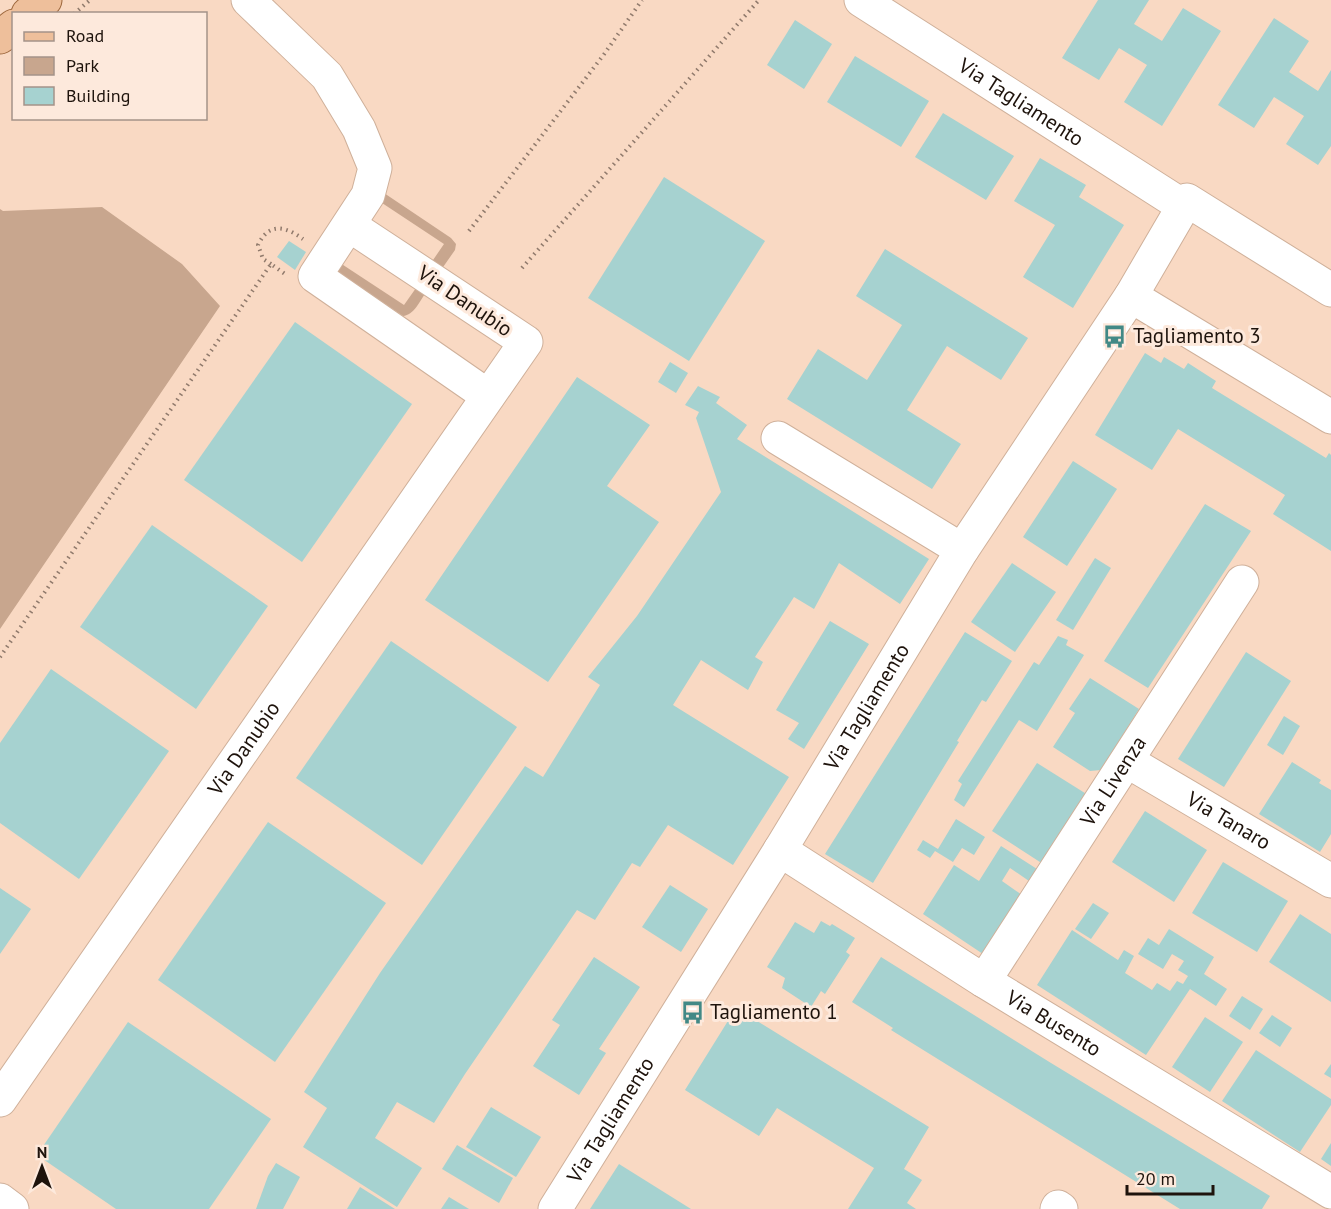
<svg xmlns="http://www.w3.org/2000/svg" width="1331" height="1209" viewBox="0 0 1331 1209" font-family="'PT Sans',sans-serif">
  <rect width="100%" height="100%" fill="#f9d9c3"/>
  <!-- green -->
  <g fill="#c8a68e">
    <path d="M381,191l70,47 5,6 -1,6 -14,20 -10,-7 13,-19 -68,-45z"/>
    <path d="M102,207l80,57 38,42 -220,323v-420l3,2z"/>
    <path d="M334,259l70,46 12,-17 9,6c-6,8 -11,21 -22,22l-74,-50z"/>
  </g>
  <!-- building -->
  <g fill="#a6d2d0">
    <path d="M1098,0h51l-15,24 28,17 21,-33 38,23 -59,95 -38,-24 23,-37 -28,-17 -20,32 -37,-22z"/>
    <path d="M1274,18l35,23 -20,31 29,19 13,-21v76l-13,19 -32,-21 18,-28 -30,-19 -20,31 -36,-23z"/>
    <path d="M795,20l37,24 -28,45 -37,-24z"/>
    <path d="M855,56l74,45 -28,46 -74,-45z"/>
    <path d="M943,113l71,43 -28,44 -71,-43z"/>
    <path d="M1040,158l46,27 -7,12 45,28 -51,83 -50,-31 32,-52 -41,-24z"/>
    <path d="M664,177l101,64 -76,120 -101,-63z"/>
    <path d="M289,241l17,11 -11,18 -18,-13z"/>
    <path d="M885,249l143,89 -27,42 -54,-34 -40,64 54,34 -29,45 -145,-90 31,-50 49,31 35,-55 -46,-29z"/>
    <path d="M295,322l117,82 -110,158 -118,-82z"/>
    <path d="M1145,353l16,10 3,-6 20,12 4,-6 28,18 -4,7 114,70 3,-5 2,2v96l-58,-37 12,-19 -107,-66 -26,41 -57,-35z"/>
    <path d="M670,362l18,11 -12,20 -18,-11z"/>
    <path d="M577,377l73,48 -43,61 52,36 -111,160 -123,-82z"/>
    <path d="M698,386l22,11 -4,6 31,22 -10,14 192,120 -29,45 -61,-41 -25,46 -20,-12 -39,60 8,5 -15,28 -47,-30 -28,45 116,72 -56,88 -65,-40 -28,42 -8,-4 -37,57 -18,-10 -112,164 -31,49 -37,-21 -22,36 47,30 -25,39 -94,-60 24,-39 -23,-16 76,-119 145,-207 18,11 57,-92 -12,-8 49,-61 84,-124 -25,-74 3,-6 -14,-7z"/>
    <path d="M1073,461l44,28 -50,77 -44,-29z"/>
    <path d="M1205,504l46,27 -103,157 -44,-27z"/>
    <path d="M152,525l116,81 -72,103 -116,-82z"/>
    <path d="M1095,558l16,10 -38,62 -17,-10z"/>
    <path d="M1012,563l44,29 -41,60 -44,-30z"/>
    <path d="M830,621l39,23 -65,105 -16,-10 11,-16 -23,-13z"/>
    <path d="M965,632l47,29 -26,41 -4,-2 -25,41 2,1 -86,141 -48,-29z"/>
    <path d="M1058,636l10,4 -2,5 18,10 -47,76 -18,-11 -55,87 -10,-7 8,-16 -4,-3 76,-119 5,3z"/>
    <path d="M391,641l126,86 -95,138 -126,-87z"/>
    <path d="M1246,652l45,29 -67,106 -46,-28z"/>
    <path d="M51,669l118,82 -90,128 -79,-56v-80z"/>
    <path d="M1090,678l49,31 -38,61 -11,1 -37,-24 22,-34 -6,-4z"/>
    <path d="M1284,716l16,10 -17,29 -16,-10z"/>
    <path d="M1292,762l29,18 -2,3 12,7v44l-11,18 -61,-38z"/>
    <path d="M1037,763l51,32 -45,69 -51,-33z"/>
    <path d="M1145,811l62,39 -33,52 -62,-40z"/>
    <path d="M956,819l29,18 -11,18 -12,-7 -9,14 -18,-11 -5,7 -13,-8 6,-10 15,9z"/>
    <path d="M268,822l118,81 -111,159 -117,-82z"/>
    <path d="M1001,846l36,23 -8,12 -19,-13 -8,13 23,16 -39,59 -63,-42 31,-49 25,16z"/>
    <path d="M1223,862l65,39 -31,51 -65,-39z"/>
    <path d="M670,885l38,24 -27,43 -39,-25z"/>
    <path d="M0,888l31,21 -31,45z"/>
    <path d="M1093,903l16,10 -18,26 -16,-10z"/>
    <path d="M1300,914l31,20v68l-62,-40z"/>
    <path d="M821,921l9,5 2,-2 23,14 -9,14 4,3 -25,39 -4,-3 -10,16 -29,-19 3,-10 -18,-11 28,-45 19,11z"/>
    <path d="M1169,929l45,28 -10,17 23,15 -11,17 -26,-17 -44,66 -109,-70 35,-55 46,30 6,-10 10,6 -9,17 27,17 5,-7 13,8 7,-10 6,3 5,-8 -10,-6 6,-9 -12,-7 -9,15 -25,-15 10,-16 11,7z"/>
    <path d="M594,957l46,30 -41,62 7,4 -27,42 -46,-29 27,-41 -8,-5z"/>
    <path d="M881,957l170,106 219,133 -8,13h-82l-289,-179 2,-2 -41,-26z"/>
    <path d="M1242,996l21,13 -13,21 -21,-14z"/>
    <path d="M736,1008l193,119 -25,42 18,11 -15,23 9,6h-68l26,-41 -97,-60 -18,28 -74,-46z"/>
    <path d="M1272,1015l20,13 -12,19 -21,-14z"/>
    <path d="M1205,1017l38,25 -33,50 -38,-25z"/>
    <path d="M128,1022l143,97 -62,90h-93l-79,-54z"/>
    <path d="M1256,1050l75,49v6l-31,47 -78,-51z"/>
    <path d="M1331,1064v14l-7,-4z"/>
    <path d="M491,1107l50,30 -25,40 -50,-30z"/>
    <path d="M1331,1143v23l-10,-7z"/>
    <path d="M457,1145l56,33 -14,25 -57,-34z"/>
    <path d="M276,1163l24,14 -17,32h-27l12,-33z"/>
    <path d="M619,1164l72,45h-101z"/>
    <path d="M360,1187l35,22h-48z"/>
    <path d="M449,1197l20,12h-28z"/>
  </g>
  <g fill="none" stroke-linecap="round" stroke-linejoin="round">
    <defs>
      <g id="minor">
        <path d="M248,0l79,76 32,53 16,39 -7,27 -53,81 173,120"/>
        <path id="s1" d="M861,0l322,206"/>
        <path d="M1131,296l200,121"/>
        <path d="M778,438l184,112"/>
        <path id="s2" d="M1127,761l204,120"/>
        <path id="s3" d="M780,850l204,131 347,211"/>
        <path id="s4" d="M984,981l258,-399"/>
        <path id="s5" d="M0,1100l526,-758 -177,-117"/>
        <path d="M0,1200l12,9"/>
        <path id="s6" d="M555,1209l225,-359 182,-300 169,-254 56,-96 144,90"/>
        <path d="M1057,1209l1,-2 3,2"/>
      </g>
      <g id="major">
        <path d="M28,14l17,-14"/>
        <path d="M0,37l14,-11"/>
      </g>
    </defs>
    <!-- minor casing -->
    <use href="#minor" stroke="#cfb09a" stroke-width="35"/>
    <!-- major casing -->
    <use href="#major" stroke="#9e683e" stroke-width="35"/>
    <!-- path -->
    <g stroke="#907a6c" stroke-width="4" stroke-dasharray="1.5 4.5" stroke-linecap="butt">
      <path d="M74,14l16,-14"/>
      <path d="M469,231l136,-178 37,-53"/>
      <path d="M271,264l-8,-5 -5,-14c11,-23 27,-19 45,-6"/>
      <path d="M522,268l237,-268"/>
      <path d="M0,657l271,-393 14,10"/>
    </g>
    <!-- minor -->
    <use href="#minor" stroke="#fff" stroke-width="33"/>
    <!-- major -->
    <use href="#major" stroke="#eebf9b" stroke-width="33"/>
  </g>
  <!-- icons -->
  <defs>
    <symbol id="bus-bare" viewBox="-9 -9 18 18"><path d="M-5-6H5V4H4V6H2V4H-2V6H-4V4H-5ZM-3.5-4V0h7V-4ZM-3.5 1.2v1.5H-2V1.2ZM2 1.2v1.5H3.5V1.2Z" fill="#428986" stroke="#fde9dc" stroke-width="2.5" paint-order="stroke"/></symbol>
  </defs>
  <g fill-rule="evenodd">
    <use href="#bus-bare" x="1098" y="320" width="33" height="33"/>
    <use href="#bus-bare" x="676" y="996" width="33" height="33"/>
  </g>
  <g text-anchor="middle" stroke-width="6" stroke-linejoin="round" paint-order="stroke">
    <!-- street labels -->
    <g font-size="21" fill="#1e130c" stroke="#fde9dc">
      <text dy="7" stroke="none"><textPath href="#s1" startOffset="190">Via Tagliamento</textPath></text>
      <text transform="translate(465 301) rotate(34)" y="7">Via Danubio</text>
      <text dy="7" stroke="none"><textPath href="#s6" startOffset="591">Via Tagliamento</textPath></text>
      <text dy="7" stroke="none"><textPath href="#s5" startOffset="428">Via Danubio</textPath></text>
      <text dy="7" stroke="none"><textPath href="#s4" startOffset="238">Via Livenza</textPath></text>
      <text dy="7" stroke="none"><textPath href="#s2" startOffset="118">Via Tanaro</textPath></text>
      <text dy="7" stroke="none"><textPath href="#s3" startOffset="324">Via Busento</textPath></text>
      <text dy="7" stroke="none"><textPath href="#s6" startOffset="105">Via Tagliamento</textPath></text>
    </g>
    <!-- poi labels -->
    <g font-size="21" fill="#1e130c" stroke="#fde9dc" text-anchor="start">
      <text x="1133" y="343">Tagliamento 3</text>
      <text x="710" y="1019">Tagliamento 1</text>
    </g>
  </g>
  <!-- legend -->
  <rect x="12" y="12" width="195" height="108" fill="#fde9dc" stroke="#a49389" stroke-width="1.5"/>
  <rect x="24" y="32" width="30" height="9" fill="#eebf9b" stroke="#a49389" stroke-width="1.5"/>
  <text x="66" y="42" font-size="18" fill="#1e130c">Road</text>
  <rect x="24" y="57" width="30" height="18" fill="#c8a68e" stroke="#a49389" stroke-width="1.5"/>
  <text x="66" y="72" font-size="18" fill="#1e130c">Park</text>
  <rect x="24" y="87" width="30" height="18" fill="#a6d2d0" stroke="#a49389" stroke-width="1.5"/>
  <text x="66" y="102" font-size="18" fill="#1e130c">Building</text>
  <!-- north arrow -->
  <g transform="translate(42 1167)" stroke="#fde9dc" stroke-width="4.5" paint-order="stroke">
  <path d="M0-4.5L10 22L0 15L-10 22Z" fill="#1e130c"/>
  <text y="-9" font-size="16" font-weight="bold" text-anchor="middle" fill="#1e130c">N</text>
  </g>
  <!-- scale -->
  <path d="M1127 1185v9h86v-9" fill="none" stroke="#1e130c" stroke-width="3"/>
  <text x="1136" y="1185" font-size="18" fill="#1e130c" stroke="#fde9dc" stroke-width="4.5" paint-order="stroke">20 m</text>
</svg>
